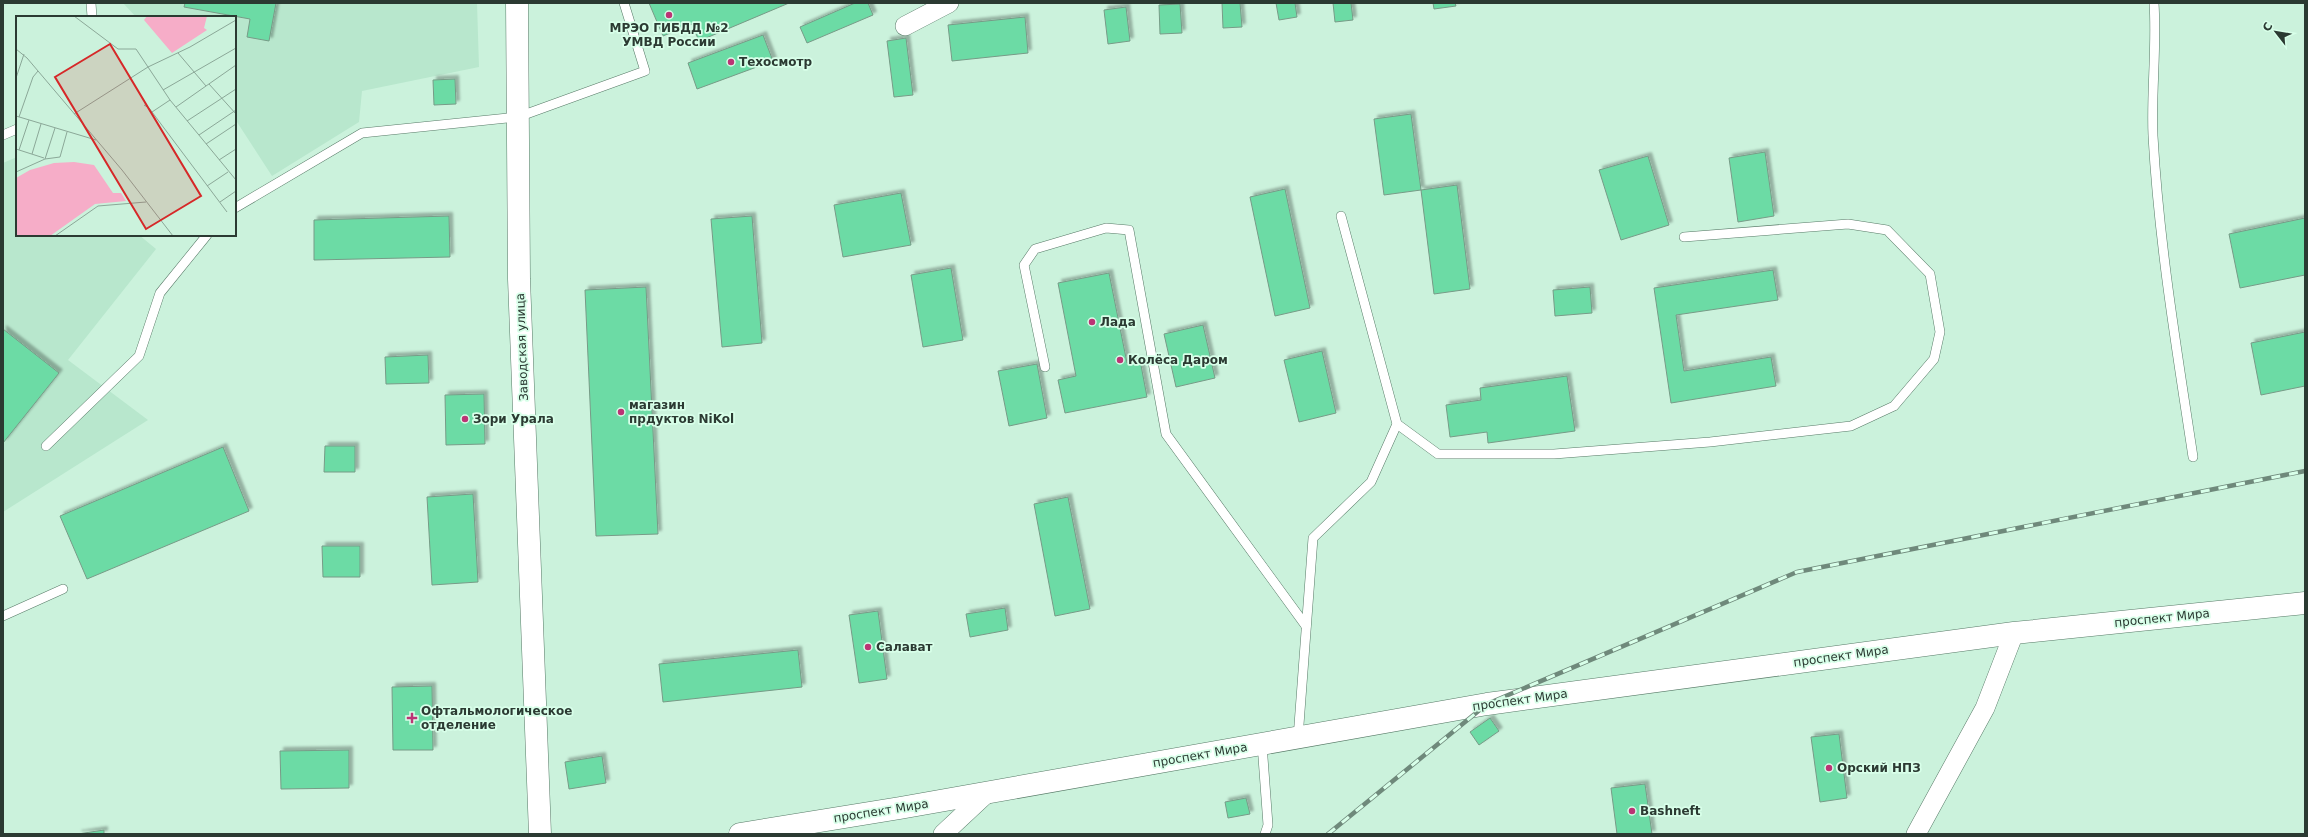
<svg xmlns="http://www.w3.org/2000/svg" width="2308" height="837" viewBox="0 0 2308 837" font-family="'DejaVu Sans',sans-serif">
  <defs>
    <filter id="shadow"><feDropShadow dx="3.5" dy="-3.5" stdDeviation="1" flood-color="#0004"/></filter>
  </defs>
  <rect width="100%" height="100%" fill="#cbf2dc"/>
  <!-- built -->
  <g fill="#b8e7cd">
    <path d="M123,3h354l2,64 -117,24 -3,31 -87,54 -37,-57v-102h-99z"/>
    <path d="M17,157v78h122l17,14 -88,111 80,60 -145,92v-349z"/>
  </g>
  <!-- building -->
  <g fill="#6cdba5" stroke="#779b87" filter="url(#shadow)">
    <path d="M185,3h91l-7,38 -22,-4 3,-18 -66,-12z"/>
    <path d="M649,3h140l-90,38 -7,-17 -29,12z"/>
    <path d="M855,3h13l5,12 -66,28 -7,-16z"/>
    <path d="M1222,3h18l2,24 -19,1z"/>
    <path d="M1276,3h19l2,14 -18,3z"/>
    <path d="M1333,3h18l2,17 -18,2z"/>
    <path d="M1433,3h22l1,3 -22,3z"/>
    <path d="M1180,4l2,29 -22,1 -1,-29z"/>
    <path d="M1126,7l4,34 -22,3 -4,-34z"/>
    <path d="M1025,17l3,36 -76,8 -4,-36z"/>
    <path d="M763,35l10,26 -76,28 -9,-26z"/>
    <path d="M906,38l7,57 -19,2 -7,-56z"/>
    <path d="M455,79l1,25 -22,1 -1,-25z"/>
    <path d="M1411,114l10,76 -37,5 -10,-76z"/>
    <path d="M1765,152l9,64 -36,6 -9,-64z"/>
    <path d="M1648,156l21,69 -48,15 -22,-70z"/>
    <path d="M1457,185l13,104 -36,5 -13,-104z"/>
    <path d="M1285,189l25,119 -35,8 -25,-119z"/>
    <path d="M901,193l10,52 -68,12 -9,-52z"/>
    <path d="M449,216l1,41 -136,3v-40z"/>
    <path d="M752,216l10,127 -40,4 -11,-128z"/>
    <path d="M2305,218v57l-65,13 -11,-54z"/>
    <path d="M951,268l12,72 -40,7 -12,-72z"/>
    <path d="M1773,270l5,30 -102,15 8,56 87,-14 5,29 -105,17 -17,-115z"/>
    <path d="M1109,273l18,90 13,-3 7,37 -82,16 -7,-33 18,-4 -18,-93z"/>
    <path d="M646,287l12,247 -62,2 -11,-246z"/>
    <path d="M1590,287l2,26 -37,3 -2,-26z"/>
    <path d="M1203,325l12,53 -39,9 -12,-53z"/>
    <path d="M3,329l56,44 -56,70z"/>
    <path d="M2305,332v54l-44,9 -10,-52z"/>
    <path d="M1322,351l14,62 -37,9 -15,-62z"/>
    <path d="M428,355l1,28 -43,1 -1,-27z"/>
    <path d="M1037,364l10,54 -38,8 -11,-55z"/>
    <path d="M1567,376l8,55 -87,12 -1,-11 -37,5 -4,-32 35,-5 -1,-12z"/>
    <path d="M484,394l1,50 -39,1 -1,-50z"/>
    <path d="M325,446h30v26h-31z"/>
    <path d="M223,447l26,64 -162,68 -27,-63z"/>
    <path d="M473,494l5,88 -46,3 -5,-88z"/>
    <path d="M1068,497l22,112 -35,7 -21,-112z"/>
    <path d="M322,546h38v31h-37z"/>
    <path d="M1005,608l3,22 -38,7 -4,-23z"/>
    <path d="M878,611l9,68 -28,4 -10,-68z"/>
    <path d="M798,650l4,37 -139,15 -4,-38z"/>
    <path d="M432,686l1,64h-40l-1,-63z"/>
    <path d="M1490,718l9,13 -20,14 -9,-13z"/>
    <path d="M1839,734l8,64 -27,4 -9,-65z"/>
    <path d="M349,750v38l-68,1 -1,-38z"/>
    <path d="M602,756l4,27 -37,6 -4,-27z"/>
    <path d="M1645,784l7,50h-35l-6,-46z"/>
    <path d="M1246,798l4,16 -22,4 -3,-16z"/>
    <path d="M104,830v4h-26z"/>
  </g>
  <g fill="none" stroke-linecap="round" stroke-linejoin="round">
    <defs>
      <g id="lane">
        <path d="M91,3l1,14"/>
        <path d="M2154,3c3,44 -3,89 -1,133 6,108 24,215 40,321"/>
        <path d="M3,135l14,-6"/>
        <path d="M235,208l127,-75 156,-16 127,-46 -21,-68"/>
        <path d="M1045,367l-21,-102 11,-16 71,-21 23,2 37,204 140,192"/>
        <path d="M1397,424l41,30h116l156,-12 141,-16 43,-20 40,-47 6,-27 -10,-58 -43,-44 -39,-6 -164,13"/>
        <path d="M46,446l93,-90 21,-63 47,-58"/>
        <path d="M3,616l60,-27"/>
        <path d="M1298,738l15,-200 58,-56 26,-58 -56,-208"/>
        <path d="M1262,744l6,81 -3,9"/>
      </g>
      <g id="street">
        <path d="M905,26l44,-23"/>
        <path d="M943,834l45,-42"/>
        <path d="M1916,834l69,-126 29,-75"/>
      </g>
      <g id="secondary">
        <path d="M517,3l2,276 21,555"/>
        <path d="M740,834l160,-26 587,-104 527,-71 291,-30"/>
      </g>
    </defs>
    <!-- lane casing -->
    <use href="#lane" stroke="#577a67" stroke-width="10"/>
    <!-- street casing -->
    <use href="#street" stroke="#577a67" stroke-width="20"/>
    <!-- secondary casing -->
    <use href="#secondary" stroke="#577a67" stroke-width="23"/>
    <!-- lane -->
    <use href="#lane" stroke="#fff" stroke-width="9"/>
    <!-- street -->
    <use href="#street" stroke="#fff" stroke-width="19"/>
    <!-- secondary -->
    <use href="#secondary" stroke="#fff" stroke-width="22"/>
    <defs>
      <path id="rail" d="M1328,834l159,-130 310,-132 508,-101"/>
    </defs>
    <!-- rail casing -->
    <use href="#rail" stroke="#6f897b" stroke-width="4.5"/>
    <!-- rail -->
    <use href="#rail" stroke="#d8ffe9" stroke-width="3" stroke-dasharray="9" stroke-linecap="butt"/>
  </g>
  <!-- markers -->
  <g fill="#bb3475" stroke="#d8ffe9" stroke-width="1.5">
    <circle cx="669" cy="15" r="4"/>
    <circle cx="731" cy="62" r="4"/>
    <circle cx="1092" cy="322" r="4"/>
    <circle cx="1120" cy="360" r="4"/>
    <circle cx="621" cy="412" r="4"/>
    <circle cx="465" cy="419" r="4"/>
    <circle cx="868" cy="647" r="4"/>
    <path d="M410 712h4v4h4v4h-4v4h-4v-4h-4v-4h4z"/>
    <circle cx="1829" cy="768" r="4"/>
    <circle cx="1632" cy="811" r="4"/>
  </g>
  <g text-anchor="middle" stroke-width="3.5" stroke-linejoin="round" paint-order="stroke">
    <!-- poi labels -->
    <g font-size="12" font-weight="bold" fill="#2b3a32" stroke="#d8ffe9" text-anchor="start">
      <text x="669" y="32" text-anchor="middle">МРЭО ГИБДД №2<tspan x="669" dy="14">УМВД России</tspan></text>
      <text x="739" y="66">Техосмотр</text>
      <text x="1100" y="326">Лада</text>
      <text x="1128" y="364">Колёса Даром</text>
      <text x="629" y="409">магазин<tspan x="629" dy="14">прдуктов NiKol</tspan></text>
      <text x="473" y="423">Зори Урала</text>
      <text x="876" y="651">Салават</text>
      <text x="421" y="715">Офтальмологическое<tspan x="421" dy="14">отделение</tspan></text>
      <text x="1837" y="772">Орский НПЗ</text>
      <text x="1640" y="815">Bashneft</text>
    </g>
    <!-- street labels -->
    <g font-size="12" fill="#2b3a32" stroke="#d8ffe9">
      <text transform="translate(522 347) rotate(-92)" y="4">Заводская улица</text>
      <text transform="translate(2162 618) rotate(-6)" y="4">проспект Мира</text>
      <text transform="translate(1841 656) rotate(-8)" y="4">проспект Мира</text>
      <text transform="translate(1520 700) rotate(-8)" y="4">проспект Мира</text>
      <text transform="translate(1200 755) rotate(-10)" y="4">проспект Мира</text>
      <text transform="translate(881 811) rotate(-9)" y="4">проспект Мира</text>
    </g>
  </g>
  <!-- overview -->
  <g transform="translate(16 16)">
    <rect width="220" height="220" fill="#cbf2dc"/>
    <path d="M131,0h60l-3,12 3,2 -35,23 -28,-33zM58,146l20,3 19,28h8l5,8 -31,3 -45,32h-34v-58l14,-8 24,-7z" fill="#f6adc8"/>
    <path fill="none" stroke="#8ba898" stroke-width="1" d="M58,0l44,33h18l34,51 66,80M0,33l11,9 95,112 51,66M162,37l28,33M0,62l8,-24M193,68l27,30M147,74l73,-42M128,89l5,3 78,104M160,91l60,-42M136,96l18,-12M58,98l74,-47 42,-20 46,-27M0,100l80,24M3,101l14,-40 5,-6M171,105l49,-32M183,119l37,-25M190,128l30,-20M0,133l28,9M3,134l10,-30M16,138l9,-30M29,143l10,-31M203,144l17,-11M0,156l29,-13 15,-2 7,-25M191,170l21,-14M204,186l16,-11M39,220l43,-30 48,-4"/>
    <path fill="#d62828" fill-opacity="0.15" stroke="#d62828" stroke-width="2" d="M94,28l91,152 -55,33 -91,-152z"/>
    <rect width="220" height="220" fill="none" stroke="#2b3a32" stroke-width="2"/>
  </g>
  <!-- border -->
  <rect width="2308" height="837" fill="none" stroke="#2b3a32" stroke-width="8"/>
  <!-- north arrow -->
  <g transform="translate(2276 32) rotate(301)" stroke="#d8ffe9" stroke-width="3" paint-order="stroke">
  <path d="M0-3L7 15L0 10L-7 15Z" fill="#2b3a32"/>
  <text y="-6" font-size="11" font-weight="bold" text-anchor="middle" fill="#2b3a32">С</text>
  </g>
</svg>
